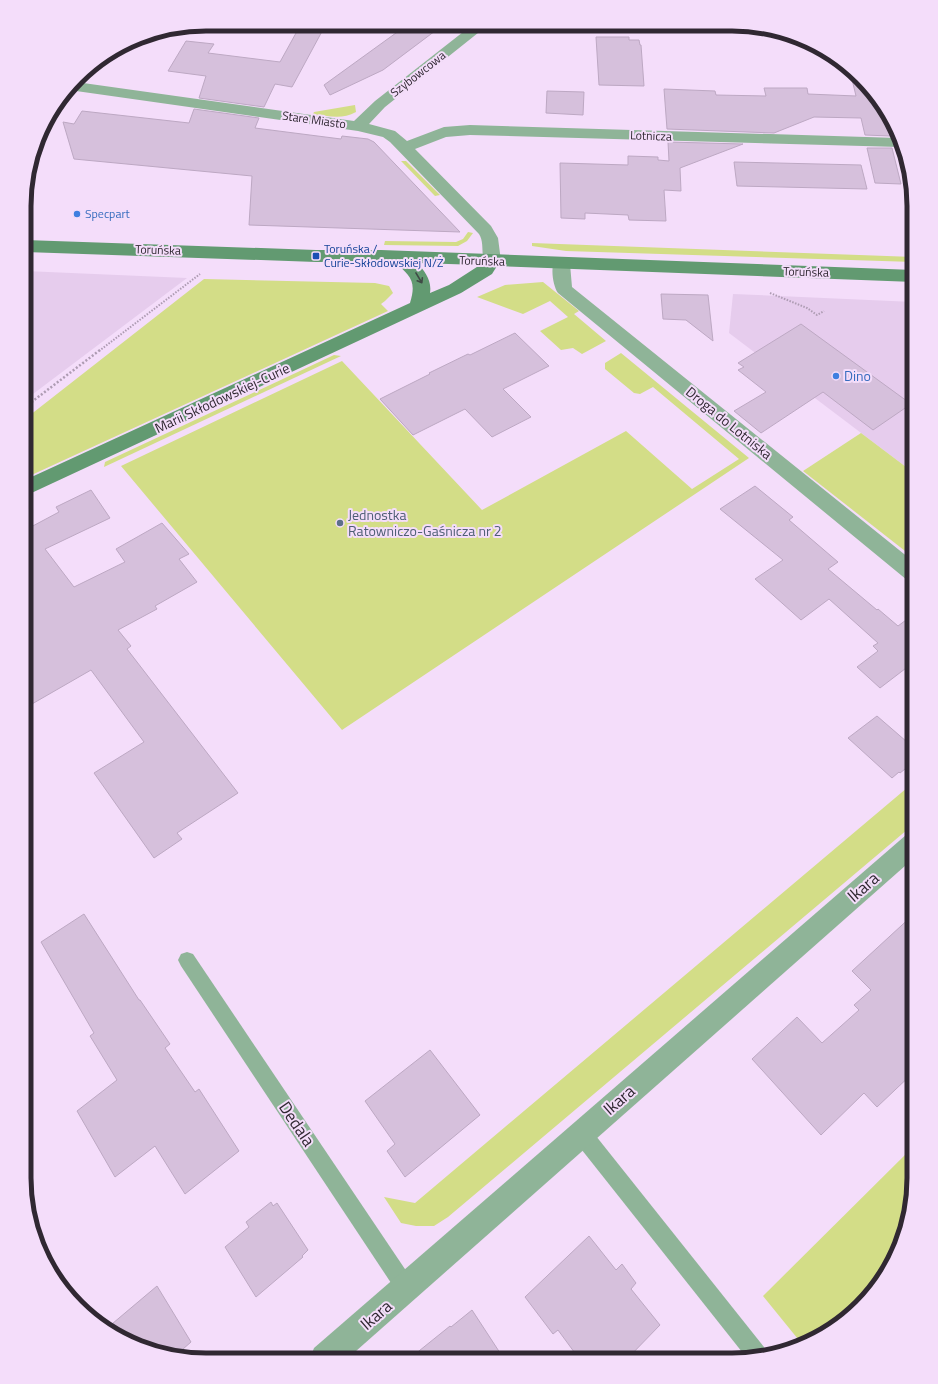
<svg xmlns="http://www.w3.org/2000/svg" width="938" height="1384" viewBox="0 0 938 1384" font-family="'Titillium Web',sans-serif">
  <rect width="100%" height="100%" fill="#f4ddfa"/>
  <!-- built -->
  <g fill="#e6cced">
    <path d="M25,271l162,7 -162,122z"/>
    <path d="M733,294l181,8v171l-185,-140z"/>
  </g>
  <!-- green -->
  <g fill="#d3dd87">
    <path d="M355,105l1,7c-14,8 -28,4 -43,2l1,-2z"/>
    <path d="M401,161h5l34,34 -5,1z"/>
    <path d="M468,232l5,1 -6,8 -9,5 -74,-1 1,-4 71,1 7,-3z"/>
    <path d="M532,243l382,14v5l-348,-11 -34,-5z"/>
    <path d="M204,279l171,4 14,3 4,7 -8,8 -4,3 7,7 -363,167v-59z"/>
    <path d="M543,282l36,29 -5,3 32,27 -24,13 -9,-6 -12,2 -21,-19 28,-14 -18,-16 -27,13 -46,-17 28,-12z"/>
    <path d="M621,353l128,105 -407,272 -221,-264 221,-105 140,149 144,-79 66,58 47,-30 -86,-72 -13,7 -6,-1 -29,-24v-6z"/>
    <path d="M334,355l7,1 -237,111 1,-5z"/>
    <path d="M861,433l53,40v85l-111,-87z"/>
    <path d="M914,782v42l-466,393 -14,9h-18l-15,-3 -17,-26 31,6z"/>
    <path d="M914,1146v44l-10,47 -21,42 -31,36 -40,26 -10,3 -39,-48z"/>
  </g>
  <!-- building -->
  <g fill="#d6c0dc" stroke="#bda8c3">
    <path d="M301,24h25l-34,63 -17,-3 -11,23 -65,-9 7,-22 -38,-5 18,-30 28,3 -6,9 72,9z"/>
    <path d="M407,25h24l4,6 -52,39 -53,25 -6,-10z"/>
    <path d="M596,37h33v3h10l1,5h1l3,41 -45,-1z"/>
    <path d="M850,71l40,48h-5l5,17 -25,-1 -4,-17 -47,-1 -40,16 -107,-4 -3,-40 51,2 1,4 50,1 -2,-8h43l1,6 48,2z"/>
    <path d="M547,91l37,1 -1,23 -37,-2z"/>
    <path d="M194,109l65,9 -4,10 86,11 1,-3 26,3 6,3 86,90 -211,-7 3,-49 -178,-17 -11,-37 11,2 8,-13 107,12z"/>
    <path d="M668,142l75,2 -63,24 1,23 -17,-1 2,31 -37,-1 -1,-5 -43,-2v6l-24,-1 -1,-55 68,2v-9l30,1v3l11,1z"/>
    <path d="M867,148h25l9,36 -26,-1z"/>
    <path d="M734,162l127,3 6,24 -130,-3z"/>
    <path d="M661,294l47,1 5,46 -27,-21 -23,-1z"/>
    <path d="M801,324l110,80 -38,26 -50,-38 -62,41 -27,-22 32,-19 -28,-22 6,-3 -6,-4z"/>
    <path d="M515,333l34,33 -46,23 28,28 -39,20 -27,-28 -52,26 -33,-36 50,-25 -1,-1 39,-19 2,1z"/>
    <path d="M755,486l38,31 -4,3 49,42 -10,7 49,41 1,-1 20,17 16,-12v48l-34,26 -23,-21 21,-16 -5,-5 5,-3 -49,-44 -28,21 -46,-41 28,-19 -63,-51z"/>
    <path d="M91,490l19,28 -65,31 29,38 51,-25 -9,-13 46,-26 27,31 -10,5 18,23 -42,24 2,3 -39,21 13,16 -4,3 111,144 -61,40 5,6 -28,19 -60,-85 50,-31 -53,-72 -66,38v-185l4,5 30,-16 -3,-5z"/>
    <path d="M877,716l37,32v14l-14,11 -1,-1 -7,6 -44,-40z"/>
    <path d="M84,914l55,86h1l30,44 -5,4 30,44 4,-3 40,62 -54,43 -30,-48 -40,31 -38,-66 40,-31 -27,-44 4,-3 -53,-91z"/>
    <path d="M914,914v158l-37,35 -13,-14 -43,42 -69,-76 45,-42 25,26 37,-33 -5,-5 17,-15 -19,-19z"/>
    <path d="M430,1050l50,65 -75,62 -18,-26 8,-7 -30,-43z"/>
    <path d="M271,1202l2,4 4,-3 31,47 -6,6 1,1 -47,40 -31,-50 24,-20 -3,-5z"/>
    <path d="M589,1236l27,34 6,-6 14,19 -5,6 29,36 -34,35h-46l-22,-30 -5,4 -28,-37z"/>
    <path d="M157,1286l34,56 -16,14 -69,-27z"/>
    <path d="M472,1310l32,49h-95l41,-33 1,1z"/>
  </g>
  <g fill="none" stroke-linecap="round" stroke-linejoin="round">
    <!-- path-far1 -->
    <g stroke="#ae9cb3" stroke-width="2" stroke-dasharray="1.5 1.5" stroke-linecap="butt">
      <path d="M770,293l37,15 10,7 7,-4"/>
      <path d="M99,351l101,-77"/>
    </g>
    <!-- path -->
    <path stroke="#ae9cb3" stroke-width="2.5" stroke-dasharray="2 2" stroke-linecap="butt" d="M25,407l75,-57"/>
    <!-- lane -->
    <g fill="#8fb498" fill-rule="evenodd">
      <path d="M187,952l6,2 220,327 3,7 -3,7 -7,3 -7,-3 -218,-329 -3,-6 3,-6z"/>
      <path d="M581,1124l7,2 176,221 2,5 -20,5 -172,-217 -2,-7 2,-7z"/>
    </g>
    <!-- street -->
    <g fill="#8fb498" fill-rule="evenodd">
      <path d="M472,25h16l-103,82 -16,17 26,7 12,10 37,-14 26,-2 428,13 2,9 -430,-12 -24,2 -31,12 76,77 7,12 3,23 -3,4 -6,2 -6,-2c-6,-9 -1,-22 -7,-31l-89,-92 -7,-5 -25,-6 -289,-41 7,-8 278,39 21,-20z"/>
      <path d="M561,258l6,2 3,4 2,23 342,275v20l-7,-2 -349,-287c-5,-7 -8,-26 -3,-33z"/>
      <path d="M914,832v26l-567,501h-37l4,-11 592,-513z"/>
    </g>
    <!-- secondary -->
    <path fill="#629a71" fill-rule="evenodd" d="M25,240l291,10h65l533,20v12l-417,-16 -5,8 -31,19 -436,203v-16l385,-177c7,-22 0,-28 -16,-41h-78l-291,-10zM417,263l63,2 -31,20 -19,8c2,-12 -5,-22 -13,-30z"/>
  </g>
  <!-- one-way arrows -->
  <defs><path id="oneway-shaft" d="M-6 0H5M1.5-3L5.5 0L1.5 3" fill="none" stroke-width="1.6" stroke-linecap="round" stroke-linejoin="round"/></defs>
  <use stroke="#3f4a45" href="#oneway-shaft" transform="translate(419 278) rotate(59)"/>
  <!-- markers -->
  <g fill="#3f7fe0" stroke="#f4ddfa" stroke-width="1.5">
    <circle cx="77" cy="214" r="4"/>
    <circle cx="836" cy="376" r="4"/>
  </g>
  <rect fill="#1a4fb4" stroke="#f4ddfa" stroke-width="1.5" x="312" y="252" width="8" height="8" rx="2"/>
  <circle fill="#5c6f8a" stroke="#f4ddfa" stroke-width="1.5" cx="340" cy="523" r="4"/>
  <g text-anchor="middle" stroke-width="4" stroke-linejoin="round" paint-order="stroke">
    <!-- far-street labels -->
    <g font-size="12" fill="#302832" stroke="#f4ddfa">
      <text transform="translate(418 74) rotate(-38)" y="4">Szybowcowa</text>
      <text transform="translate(314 120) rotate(8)" y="4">Stare Miasto</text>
      <text transform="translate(651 136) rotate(2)" y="4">Lotnicza</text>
      <text transform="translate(158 250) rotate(2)" y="4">Toruńska</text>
      <text transform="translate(482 261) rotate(2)" y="4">Toruńska</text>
      <text transform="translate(806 272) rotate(2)" y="4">Toruńska</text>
    </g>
    <!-- far-shop labels -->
    <g font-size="12" fill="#366cbe" stroke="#f4ddfa" text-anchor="start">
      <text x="85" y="218">Specpart</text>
    </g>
    <!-- far-transit labels -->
    <g font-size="12" fill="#164399" stroke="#f4ddfa" text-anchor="start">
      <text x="324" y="253">Toruńska /<tspan x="324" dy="14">Curie-Skłodowskiej N/Ż</tspan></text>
    </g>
    <!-- shop labels -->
    <g font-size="14" fill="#366cbe" stroke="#f4ddfa" text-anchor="start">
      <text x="844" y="381">Dino</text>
    </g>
    <!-- street labels -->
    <g font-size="14" fill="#302832" stroke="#f4ddfa">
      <text transform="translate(222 398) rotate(-25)" y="5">Marii Skłodowskiej-Curie</text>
      <text transform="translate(729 423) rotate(39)" y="5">Droga do Lotniska</text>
    </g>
    <!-- service labels -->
    <g font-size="14" fill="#4e5e75" stroke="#f4ddfa" text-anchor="start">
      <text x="348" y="520">Jednostka<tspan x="348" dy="16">Ratowniczo-Gaśnicza nr 2</tspan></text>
    </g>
    <!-- near-street labels -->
    <g font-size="17" fill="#302832" stroke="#f4ddfa">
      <text transform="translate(863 887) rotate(-41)" y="6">Ikara</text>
      <text transform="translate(619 1100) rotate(-41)" y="6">Ikara</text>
      <text transform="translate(297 1124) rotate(56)" y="6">Dedala</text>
      <text transform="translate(376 1315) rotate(-41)" y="6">Ikara</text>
    </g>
  </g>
  <!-- crop -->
  <path d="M0 0H938V1384H0ZM206 31H732A175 175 0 0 1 907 206V1178A175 175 0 0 1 732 1353H206A175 175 0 0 1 31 1178V206A175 175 0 0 1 206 31Z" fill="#f4ddfa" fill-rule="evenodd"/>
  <path fill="none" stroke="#302832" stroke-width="5" d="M206 31H732A175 175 0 0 1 907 206V1178A175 175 0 0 1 732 1353H206A175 175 0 0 1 31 1178V206A175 175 0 0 1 206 31Z"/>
</svg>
